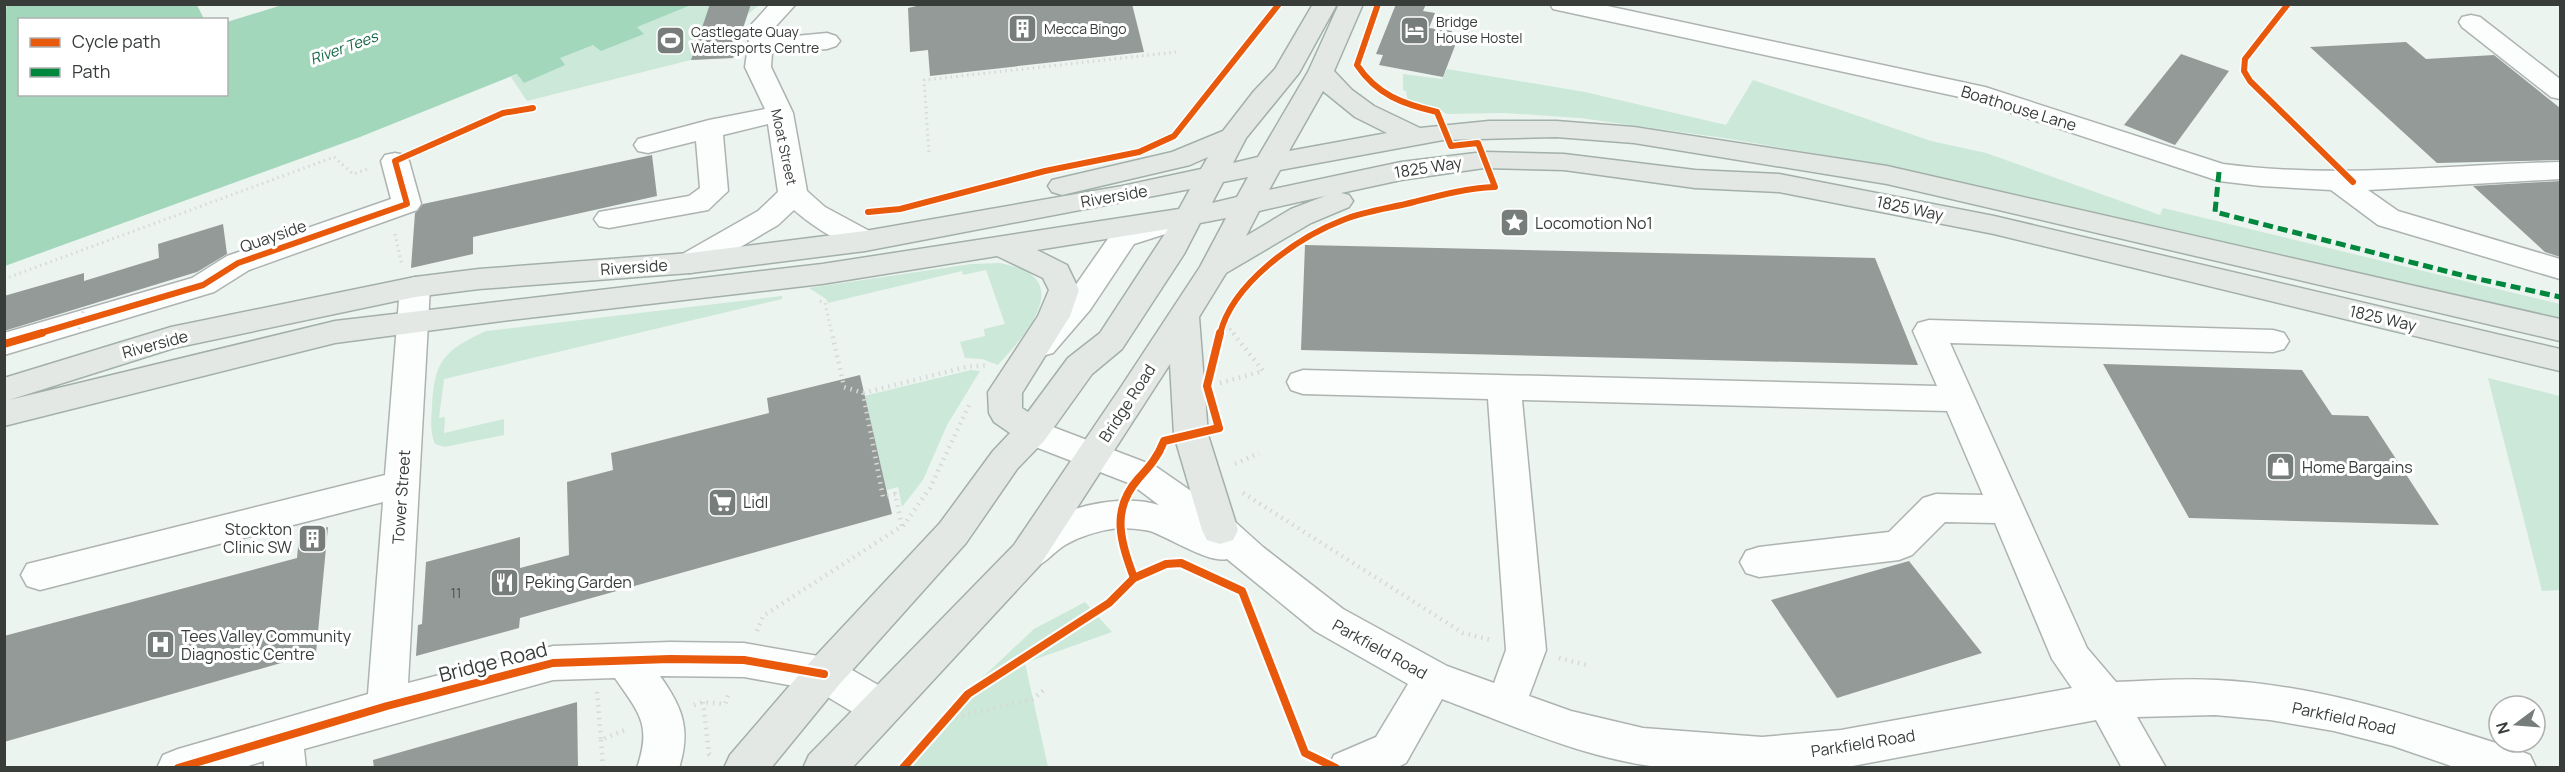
<svg xmlns="http://www.w3.org/2000/svg" width="2565" height="772" viewBox="0 0 2565 772" font-family="Manrope,sans-serif">
  <rect width="100%" height="100%" fill="#ecf4f0"/>
  <!-- green -->
  <g fill="#cce8d8">
    <path d="M690,5h69l-11,9 -15,44 -42,2 -164,41 -16,-24z"/>
    <path d="M1447,69l138,23 141,33 27,-45 178,61 55,12 174,62 3,-7 397,96v15l-472,-108 -252,-54 -112,-19 -144,-20 -77,-5 -56,1 -10,-6 -29,-6 -2,-11 -3,-1v-16l39,5z"/>
    <path d="M1000,263c11,3 25,5 34,14 25,24 -20,70 -36,88l-16,-6 -17,-1 -5,-16 25,-6 -1,-7 21,-5 -19,-54 -23,5 -1,-4 -134,32 -2,-4 -17,-11 162,-24z"/>
    <path d="M782,296v3l-338,80 -5,39 6,-1 -1,16 60,-14v16l-60,12 -9,-3c-5,-12 -4,-24 -3,-37 2,-46 12,-57 54,-76z"/>
    <path d="M971,370l9,1 -33,54 -24,55 -21,27 -4,-20 -11,3 -23,-94z"/>
    <path d="M2488,378l72,18v194l-18,1z"/>
    <path d="M1085,602l27,30 -87,31 23,104h-151l55,-61 82,-77z"/>
  </g>
  <!-- water -->
  <path fill="#a2d7bb" d="M7,5h190l7,14 -184,1v74h206l1,-72 55,-17h409l-54,22 7,7 -43,17 -8,-6 -33,13 5,7 -41,18 -7,-9 -157,63 -355,129 -1,-247z"/>
  <!-- building -->
  <g fill="#949a97">
    <path d="M710,4h41l-18,54 -42,2z"/>
    <path d="M925,4h207l12,48 -214,24 -2,-26 -18,2 -2,-44z"/>
    <path d="M1396,4h30l-3,7 12,2 -6,15 23,3 -2,6 8,1 -15,39 -64,-12 4,-10 -7,-1z"/>
    <path d="M2406,42l20,17 68,-4 66,53v52l-123,3 -127,-116z"/>
    <path d="M2181,54l48,17 -54,74 -51,-20z"/>
    <path d="M652,155l5,41 -184,41v17l-62,14 4,-55 8,-9z"/>
    <path d="M2560,181v76l-15,-5 -72,-66z"/>
    <path d="M223,224l4,30 -30,18 -193,59v-35l80,-23v8l75,-23 -1,-14z"/>
    <path d="M1305,245l570,13 43,107 -617,-15z"/>
    <path d="M2103,364l199,6 30,45 36,1 71,109 -250,-7z"/>
    <path d="M860,375l32,139 -372,104 -1,10 -103,28 2,-31 4,-1 4,-62 94,-25v31l49,-13 -2,-73 46,-12 -2,-17 158,-40 -2,-15z"/>
    <path d="M328,527l-12,126 -312,89v-106l293,-78 2,-23z"/>
    <path d="M1909,561l73,92 -145,45 -66,-98z"/>
    <path d="M577,702l1,66h-204l-1,-8z"/>
  </g>
  <g fill="none" stroke-linecap="round" stroke-linejoin="round">
    <defs>
      <g id="minor">
        <path d="M770,4h26l-21,23 -1,11 53,-5 9,3 4,5 -4,5 -9,3 -55,4 -1,14 22,46 14,78 18,16 50,27 5,7 -5,7c-23,6 -64,-23 -81,-38l-16,15 -77,45 -11,3 -11,-3 -4,-7 4,-7 79,-45 20,-19 -10,-68 -45,11 5,56 -20,19 -99,18 -10,-2 -5,-7 5,-7 90,-16 11,-8 -4,-47 -48,12 -10,-2 -4,-6 4,-6 71,-19 56,-11 -20,-42 6,-42z"/>
        <path d="M1550,4h48l387,83 238,77c116,15 222,1 337,-2v17l-192,11 30,21 162,48v20l-182,-54 -47,-35 -70,-4 -42,-5 -250,-82 -407,-88 -9,-2z"/>
        <path d="M2471,15l9,2 80,62v20l-9,-2 -89,-70 -3,-5 3,-5z"/>
        <path d="M395,153l10,2 4,6 12,43 -4,6 -168,60 -35,22 -210,63v-22l188,-55 35,-22 164,-57 -10,-38 4,-6z"/>
        <path d="M1171,213l10,2 5,7 -5,7 -47,15 -44,66 -37,43 -11,3 -11,-3 -5,-8 5,-8 37,-41 46,-66z"/>
        <path d="M415,277l11,3 4,7 -22,396 145,-37 117,-4 74,1 80,14 14,5 56,32 6,13 -6,13 -14,5 -14,-5 -50,-30 -72,-13 -84,-1c23,32 31,54 19,92h-42c15,-44 2,-55 -22,-90l-62,2 -249,69 2,19h-42v-7l-22,7h-85l6,-13 15,-6 190,-55 15,-192 -343,88 -13,-4 -6,-11 6,-11 358,-89 15,-188 4,-7z"/>
        <path d="M1929,320l344,10 11,3 5,8 -5,8 -11,3 -323,-9 137,305 29,34c33,-1 67,-4 101,-2 103,5 200,38 298,69l15,6 6,13h-79l-64,-22 -59,-15 -64,-11 -55,-5 -78,2 29,51h-44l-26,-48 -254,48h-174c-79,-7 -153,-42 -226,-69l-36,64 -10,5h-68l6,-13 42,-18 32,-53 -93,-53 -88,-72c-17,5 -59,-22 -77,-28 -9,-2 -23,-3 -32,-3 -17,2 -38,8 -53,17 -20,13 -24,29 -51,20l-5,-10c22,-43 107,-64 150,-50l-28,-21 -111,-43 -5,-9 5,-9 12,-4 123,47 78,54 30,27 80,62 104,57 47,17 12,-33 -18,-251 -185,-5 -12,-4 -4,-8 4,-8 12,-4 634,16 -24,-55 5,-8zM1522,400l425,11 36,84 -47,-1 -13,4 -34,34 -130,15 -13,4 -6,11 6,11 13,4 140,-17 13,-5 33,-33 50,1 57,136 20,29 -231,42 -79,7 -119,-9 -72,-17 -42,-15 17,-46z"/>
      </g>
      <path id="major" d="M1313,4h24l-38,69 -53,65 -13,25 25,-6 50,-85 31,-68h24l-29,67 18,19 22,16 46,22 69,-7h67l78,6 253,39 673,153v22l-673,-157 -253,-41 -78,-6 -113,3 -163,30 -11,20 132,-28 83,-10 80,2 131,16 84,4 215,42 566,133v22l-566,-137 -215,-42 -84,-4 -131,-18 -80,-2 -83,12 -60,13 8,2 4,6 -4,6 -38,16 -85,50 -27,44 9,118 30,95 -5,10 -13,4 -13,-4 -5,-10 -28,-95 -4,-71 -130,201 -188,203h-49l6,-13 205,-210 107,-158 79,-120 26,-49 -26,5 -16,31 -62,95 -30,25 -48,67 -27,28 -51,74 -128,143 -67,82h-47l6,-13 80,-93 130,-139 53,-72 17,-18 -16,-11 -5,-9 -1,-21 50,-76 11,-26 -6,-12 -46,-22 -175,28 -320,37 -167,22 -331,83v-48l167,-51 244,-50 64,-8 211,-16 175,-22 257,-45 79,-17 7,-12 -18,8 -128,30 -10,-3 -4,-6 4,-6 120,-28 51,-21 31,-40 21,-22zM1323,91l32,26 32,16 -98,18zM1248,177l-11,20 -25,6 11,-21zM1190,189l-11,20 -357,55 -487,57 -326,79 165,-52 241,-51 64,-8 211,-16 175,-22zM1325,196l-34,13 -45,27 13,-25zM1168,229l-68,104 -32,25 -40,54 -6,-4v-15l48,-77 9,-26 -12,-25 -30,-15z"/>
    </defs>
    <!-- minor casing -->
    <use href="#minor" stroke="#adb3b0" stroke-width="3"/>
    <!-- major casing -->
    <use href="#major" stroke="#a3b0aa" stroke-width="3"/>
    <!-- path-far1 -->
    <g stroke="#d6d9d7" stroke-width="3" stroke-dasharray="1.5 4" stroke-linecap="butt">
      <path d="M420,150l83,-37 30,-5"/>
      <path d="M929,152l-5,-72 252,-28"/>
      <path d="M395,234l7,31"/>
      <path d="M4,279l330,-122 19,17 15,-5"/>
      <path d="M820,301l5,2 7,31"/>
      <path d="M1223,320l11,14"/>
    </g>
    <!-- path -->
    <g stroke="#d6d9d7" stroke-width="4.5" stroke-dasharray="1.5 5" stroke-linecap="butt">
      <path d="M1220,383l43,-12 -30,-38"/>
      <path d="M863,393l103,-26 23,-2"/>
      <path d="M1235,464l24,-11"/>
      <path d="M1243,493l220,140 28,7"/>
      <path d="M903,526l27,-38 41,-87"/>
      <path d="M757,631l6,-15 139,-90 -7,-32 -12,3 -20,-104 -19,-6 -12,-54"/>
      <path d="M1559,658l28,7"/>
      <path d="M597,692l4,48 26,-11"/>
      <path d="M703,702l6,52 5,3"/>
      <path d="M694,705l9,-3 22,2 4,-11"/>
      <path d="M943,720l90,-21 11,-9"/>
      <path d="M601,740l2,28"/>
      <path d="M903,768l65,-74"/>
    </g>
    <!-- minor -->
    <use href="#minor" fill="#fcfdfd" fill-rule="evenodd"/>
    <!-- major -->
    <use href="#major" fill="#e3e8e5" fill-rule="evenodd"/>
    <!-- path-bridge -->
    <path stroke="#d6d9d7" stroke-width="3" stroke-dasharray="1.5 4" stroke-linecap="butt" d="M79,329l5,-22"/>
    <!-- quiet -->
    <path stroke="#00873e" stroke-width="5" stroke-dasharray="10 5" stroke-linecap="butt" d="M2219,172l-4,40 250,64 95,21"/>
    <defs>
      <g id="cycleway-far1">
        <path d="M2288,4l-43,55 -1,12 6,10 103,101"/>
        <path d="M868,212l32,-3 145,-38 94,-19 35,-16 105,-132"/>
        <path d="M37,334l166,-49 35,-22 169,-59 -12,-43 108,-48 30,-5"/>
        <path d="M1220,334c12,-50 76,-96 123,-114 22,-9 48,-12 71,-18 27,-7 53,-14 81,-15l-17,-44 -27,3 -14,-34c-34,-8 -60,-17 -80,-47l21,-61"/>
      </g>
      <g id="cycleway">
        <path d="M4,344l38,-11"/>
        <path d="M1134,578c-13,-36 -24,-67 4,-99 11,-12 20,-22 26,-38l55,-13 -12,-42 13,-53"/>
        <path d="M178,768l209,-62 166,-43 117,-4 74,1 80,14"/>
        <path d="M903,768l65,-74 141,-91 25,-25 32,-14 15,-1 61,28 63,162 31,15"/>
      </g>
    </defs>
    <!-- cycleway-far1 casing -->
    <use href="#cycleway-far1" stroke="#fff" stroke-width="9"/>
    <!-- cycleway casing -->
    <use href="#cycleway" stroke="#fff" stroke-width="12"/>
    <!-- cycleway-far1 -->
    <use href="#cycleway-far1" stroke="#e8590c" stroke-width="6"/>
    <!-- cycleway -->
    <use href="#cycleway" stroke="#e8590c" stroke-width="8"/>
  </g>
  <!-- icons -->
  <defs>
    <symbol id="building-square" viewBox="-11 -11 22 22"><rect x="-9" y="-9" width="18" height="18" rx="4" fill="#777d7a" stroke="#fff"/><path d="M-4-6H4V6H1V3H-1V6H-4ZM-2.5-4.3h1.7v1.8h-1.7ZM.8-4.3h1.7v1.8H.8ZM-2.5-1h1.7V.8h-1.7ZM.8-1h1.7V.8H.8Z" fill="#fff"/></symbol>
    <symbol id="hotel-square" viewBox="-11 -11 22 22"><rect x="-9" y="-9" width="18" height="18" rx="4" fill="#777d7a" stroke="#fff"/><path d="M-6-4.5h1.5V1H6V5H4.5V3h-9V5H-6ZM-4 0a1.8 1.8 0 1 1 3.6 0ZM.5 0V-2.5h3Q6-2.5 6 0Z" fill="#fff"/></symbol>
    <symbol id="stadium-square" viewBox="-11 -11 22 22"><rect x="-9" y="-9" width="18" height="18" rx="4" fill="#777d7a" stroke="#fff"/><path d="M0-5a6.5 5 0 1 0 0 10a6.5 5 0 1 0 0-10ZM-3.5-1.8h7v3.6h-7Z" fill="#fff"/></symbol>
    <symbol id="sight-square" viewBox="-11 -11 22 22"><rect x="-9" y="-9" width="18" height="18" rx="4" fill="#777d7a" stroke="#fff"/><path d="M0-6L1.8-2.2L6-1.7L2.9 1.2L3.7 5.4L0 3.3L-3.7 5.4L-2.9 1.2L-6-1.7L-1.8-2.2Z" fill="#fff"/></symbol>
    <symbol id="shop-square" viewBox="-11 -11 22 22"><rect x="-9" y="-9" width="18" height="18" rx="4" fill="#777d7a" stroke="#fff"/><path d="M-5-2.5h2.3a2.7 3.5 0 0 1 5.4 0H5L5.5 6h-11ZM-1.5-2.5h3a1.5 2.3 0 0 0-3 0Z" fill="#fff"/></symbol>
    <symbol id="supermarket-square" viewBox="-11 -11 22 22"><rect x="-9" y="-9" width="18" height="18" rx="4" fill="#777d7a" stroke="#fff"/><path d="M-6-5.5h2.5l.6 2H6L4.5 2H-2.5L-4.4-4H-6ZM-1.5 3.2a1.3 1.3 0 1 0 .1 0ZM3 3.2a1.3 1.3 0 1 0 .1 0Z" fill="#fff"/></symbol>
    <symbol id="restaurant-square" viewBox="-11 -11 22 22"><rect x="-9" y="-9" width="18" height="18" rx="4" fill="#777d7a" stroke="#fff"/><path d="M-5-6h1v4h1v-4h1v4h1v-4h1v5L-1.5 .5V6h-2V.5L-5-1ZM5-6V6H3V1.5H1.5Q1.5-4 5-6Z" fill="#fff"/></symbol>
    <symbol id="hospital-square" viewBox="-11 -11 22 22"><rect x="-9" y="-9" width="18" height="18" rx="4" fill="#777d7a" stroke="#fff"/><path d="M-5-5h3v3.5h4V-5h3V5h-3V1.5h-4V5h-3Z" fill="#fff"/></symbol>
  </defs>
  <g fill-rule="evenodd">
    <use href="#building-square" x="1006" y="12" width="33" height="33"/>
    <use href="#hotel-square" x="1398" y="14" width="33" height="33"/>
    <use href="#stadium-square" x="654" y="24" width="33" height="33"/>
    <use href="#sight-square" x="1498" y="206" width="33" height="33"/>
    <use href="#shop-square" x="2264" y="450" width="33" height="33"/>
    <use href="#supermarket-square" x="706" y="486" width="33" height="33"/>
    <use href="#building-square" x="296" y="522" width="33" height="33"/>
    <use href="#restaurant-square" x="488" y="566" width="33" height="33"/>
    <use href="#hospital-square" x="144" y="628" width="33" height="33"/>
  </g>
  <g text-anchor="middle" stroke-width="6" stroke-linejoin="round" paint-order="stroke">
    <!-- far-poi labels -->
    <g font-size="14" fill="#383d3a" stroke="#fff" text-anchor="start">
      <text x="1436" y="27">Bridge<tspan x="1436" dy="16">House Hostel</tspan></text>
      <text x="1044" y="34">Mecca Bingo</text>
      <text x="691" y="37">Castlegate Quay<tspan x="691" dy="16">Watersports Centre</tspan></text>
    </g>
    <!-- far-street labels -->
    <g font-size="14" fill="#383d3a" stroke="#fff">
      <text transform="translate(784 147) rotate(78)" y="5">Moat Street</text>
    </g>
    <!-- number labels -->
    <g font-size="14" fill="#4f5451">
      <text x="456" y="598">11</text>
    </g>
    <!-- far-water labels -->
    <g font-size="15" font-style="italic" fill="#126744" stroke="#fff">
      <text transform="translate(344 48) rotate(-20)" y="5">River Tees</text>
    </g>
    <!-- street labels -->
    <g font-size="16" fill="#383d3a" stroke="#fff">
      <text transform="translate(2019 108) rotate(17)" y="6">Boathouse Lane</text>
      <text transform="translate(1428 167) rotate(-9)" y="6">1825 Way</text>
      <text transform="translate(1114 196) rotate(-10)" y="6">Riverside</text>
      <text transform="translate(1910 208) rotate(12)" y="6">1825 Way</text>
      <text transform="translate(273 236) rotate(-19)" y="6">Quayside</text>
      <text transform="translate(634 267) rotate(-4)" y="6">Riverside</text>
      <text transform="translate(2383 318) rotate(13)" y="6">1825 Way</text>
      <text transform="translate(155 344) rotate(-15)" y="6">Riverside</text>
      <text transform="translate(1127 403) rotate(-57)" y="6">Bridge Road</text>
      <text transform="translate(401 497) rotate(-86)" y="6">Tower Street</text>
      <text transform="translate(1380 649) rotate(29)" y="6">Parkfield Road</text>
      <text transform="translate(2344 718) rotate(12)" y="6">Parkfield Road</text>
      <text transform="translate(1863 743) rotate(-9)" y="6">Parkfield Road</text>
    </g>
    <!-- poi labels -->
    <g font-size="16" fill="#383d3a" stroke="#fff" text-anchor="start">
      <text x="1535" y="229">Locomotion No1</text>
      <text x="2302" y="473">Home Bargains</text>
      <text x="743" y="508">Lidl</text>
      <text x="292" y="535" text-anchor="end">Stockton<tspan x="292" dy="18">Clinic SW</tspan></text>
      <text x="525" y="588">Peking Garden</text>
      <text x="181" y="642">Tees Valley Community<tspan x="181" dy="18">Diagnostic Centre</tspan></text>
    </g>
    <!-- near-street labels -->
    <g font-size="20" fill="#383d3a" stroke="#fff">
      <text transform="translate(493 662) rotate(-14)" y="7">Bridge Road</text>
    </g>
  </g>
  <!-- border -->
  <rect width="2565" height="772" fill="none" stroke="#383d3a" stroke-width="12"/>
  <!-- legend -->
  <rect x="18" y="18" width="210" height="78" fill="#ffffff" stroke="#afb1b0" stroke-width="1.5"/>
  <rect x="30" y="38" width="30" height="9" fill="#e8590c" stroke="#afb1b0" stroke-width="1.5"/>
  <text x="72" y="48" font-size="18" fill="#383d3a">Cycle path</text>
  <rect x="30" y="68" width="30" height="9" fill="#00873e" stroke="#afb1b0" stroke-width="1.5"/>
  <text x="72" y="78" font-size="18" fill="#383d3a">Path</text>
  <!-- north arrow -->
  <g transform="translate(2517 724) rotate(254)"><circle r="28" fill="#ffffff" stroke="#afb1b0" stroke-width="1.5"/>
  <path d="M0-4.5L10 22L0 15L-10 22Z" fill="#777d7a"/>
  <text y="-9" font-size="16" font-weight="bold" text-anchor="middle" fill="#383d3a">N</text>
  </g>
</svg>
